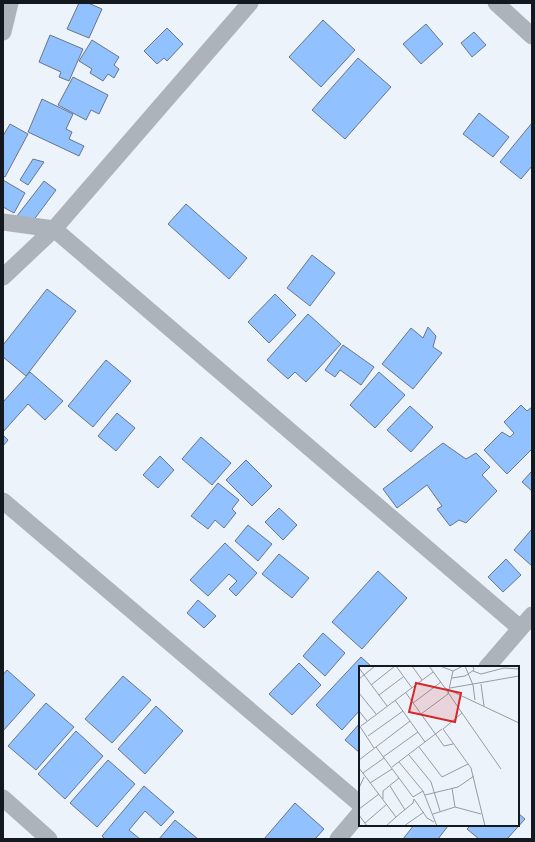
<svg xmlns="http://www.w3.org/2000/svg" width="535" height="842" viewBox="0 0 535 842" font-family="Commissioner,sans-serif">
  <rect width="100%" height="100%" fill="#edf3fb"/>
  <!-- building -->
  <g fill="#91c1fe" stroke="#697687">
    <path d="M79,3h9l14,6 -13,29 -22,-9z"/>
    <path d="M323,20l32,30 -34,37 -32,-30z"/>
    <path d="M426,24l17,20 -22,20 -18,-20z"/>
    <path d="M167,28l16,16 -16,17 -3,-3 -7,6 -13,-13z"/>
    <path d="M474,32l12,13 -14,12 -11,-14z"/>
    <path d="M50,35l33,14 -14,32 -10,-4 2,-5 -22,-10z"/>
    <path d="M92,40l27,17 -5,8 5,4 -5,9 -6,-4 -5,7 -13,-8 2,-4 -13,-8z"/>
    <path d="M358,58l33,29 -46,52 -33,-29z"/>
    <path d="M73,77l35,18 -9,19 -8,-4 -5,10 -28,-15z"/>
    <path d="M42,99l31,15 -7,15 6,3 -3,7 15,7 -5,10 -51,-24z"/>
    <path d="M479,113l30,24 -16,20 -30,-23z"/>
    <path d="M532,123v43l-11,13 -21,-17z"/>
    <path d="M10,124l18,10 -23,43 -2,-1v-40z"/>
    <path d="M33,159l11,3 -16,23 -8,-5z"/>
    <path d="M3,180l22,13 -11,20 -11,-6z"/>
    <path d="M44,181l12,9 -26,35 -13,-9z"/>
    <path d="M186,204l61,54 -18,21 -61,-55z"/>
    <path d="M312,255l23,18 -25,33 -23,-18z"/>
    <path d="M47,289l29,22 -50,65 -23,-19v-12z"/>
    <path d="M275,294l21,21 -27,28 -21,-21z"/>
    <path d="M308,314l33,30 -35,38 -11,-10 -7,7 -21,-19z"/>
    <path d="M428,327l8,9 -3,11 9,6 -29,36 -31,-25 29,-36 12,10z"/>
    <path d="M343,345l31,22 -13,18 -21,-15 -5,7 -10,-7z"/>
    <path d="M106,360l25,21 -38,46 -25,-21z"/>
    <path d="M30,372l33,29 -18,19 -17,-16 -25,28v-30z"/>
    <path d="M379,372l26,23 -30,33 -25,-23z"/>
    <path d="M521,405l6,6 5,-4v42l-25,25 -23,-24 18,-18 8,5 4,-4 -10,-11z"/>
    <path d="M410,406l23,21 -22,25 -24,-22z"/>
    <path d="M117,413l18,15 -19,23 -18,-15z"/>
    <path d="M3,435l5,5 -5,6z"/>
    <path d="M201,437l30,26 -19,22 -30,-26z"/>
    <path d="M443,443l23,16 10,-6 14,14 -8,8 15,16 -31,32 -7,-3 -9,6 -13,-17 5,-3 -15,-21 -30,23 -14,-19z"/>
    <path d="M160,456l14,14 -16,18 -15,-13z"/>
    <path d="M246,460l26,26 -20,20 -26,-26z"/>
    <path d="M532,471v20l-10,-9z"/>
    <path d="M218,483l21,17 -7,9 4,4 -12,15 -9,-8 -7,9 -17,-13z"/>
    <path d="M279,508l18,17 -14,15 -18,-18z"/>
    <path d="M248,525l24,19 -14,17 -23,-20z"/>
    <path d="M532,529v37l-18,-16z"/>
    <path d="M225,543l32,30 -21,23 -7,-7 8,-8 -8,-7 -21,22 -18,-16z"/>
    <path d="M279,554l30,24 -17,20 -30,-24z"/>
    <path d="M506,559l15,16 -18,17 -15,-15z"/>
    <path d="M378,571l29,27 -45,51 -30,-27z"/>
    <path d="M198,600l18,16 -12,12 -17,-15z"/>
    <path d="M323,633l22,20 -20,23 -22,-20z"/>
    <path d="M361,657l11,10h-12v43l-18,20 -26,-25z"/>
    <path d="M299,663l22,22 -29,30 -23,-21z"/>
    <path d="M7,670l28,25 -32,36v-56z"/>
    <path d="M123,676l28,24 -39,43 -27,-24z"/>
    <path d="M46,703l28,24 -38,43 -28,-24z"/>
    <path d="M156,706l27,25 -38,43 -27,-25z"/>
    <path d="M360,723v30l-15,-13z"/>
    <path d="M76,731l27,25 -38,43 -27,-25z"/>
    <path d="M108,760l27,24 -38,43 -27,-24z"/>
    <path d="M144,786l30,26 -13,14 -16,-15 -16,19 11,9h-35l-3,-3z"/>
    <path d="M295,803l29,26 -9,10h-51z"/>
    <path d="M518,813l7,6 -18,20h-28l-12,-10 4,-4h47z"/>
    <path d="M175,820l23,19h-39z"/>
    <path d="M414,825h32l2,1 -10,13h-35z"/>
  </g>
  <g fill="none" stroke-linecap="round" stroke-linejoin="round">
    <!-- minor -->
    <g stroke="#adb3bb" stroke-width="17">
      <path d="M496,3l36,33"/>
      <path d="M3,32l7,-29"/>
      <path d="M3,222l51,7 466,399"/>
      <path d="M3,277l51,-48 196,-226"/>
      <path d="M3,501l357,303"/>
      <path d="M487,667l45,-52"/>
      <path d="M3,798l46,41"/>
      <path d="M338,839l22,-26"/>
    </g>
  </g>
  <!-- overview -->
  <g transform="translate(359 666)">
    <rect width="160" height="160" fill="#edf3fb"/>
    <path fill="none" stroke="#969ca3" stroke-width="1" d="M37,0l16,22M53,0l10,14M70,0l16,22 74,35M81,0l13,5 10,-5M106,0l8,19 2,15M0,2l28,38M114,5l8,3 23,-6 15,1M93,12l13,-2 9,-6 -1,-4M0,13l16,-13M122,18l3,22M12,19l24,-19M86,22l17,25 -19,16 28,39 14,58M91,22l69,-12M0,27l17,21M47,27l38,53 9,-2M20,29l24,-18M36,34l30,42M54,37l28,-21M0,45l8,10M103,47l39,56M62,48l27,-20 5,-23M0,59l15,23M2,60l72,-54M9,70l35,-25M17,81l37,50 10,-6M60,81l23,30 26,-13M50,89l22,27 9,29M24,91l35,-25M0,94l51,-39M40,96l24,29 14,35M33,101l50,-38M0,102l37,49 -10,9M4,107l21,-15M11,117l22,-14M31,120l15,24M0,122l5,-11M93,122l3,19M66,129l33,-8 16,-11M24,133v-8l16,-13M55,133l13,19 7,4M0,143l20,-15M74,148l22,-7 26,7M0,149l8,11M37,151l17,-14 1,-4M6,157l22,-19M45,160l20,-14"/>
    <path fill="#d62828" fill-opacity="0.15" stroke="#d62828" stroke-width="2" d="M57,17l45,10 -6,29 -46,-10z"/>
    <rect width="160" height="160" fill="none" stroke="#13191f" stroke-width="2"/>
  </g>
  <!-- border -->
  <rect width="535" height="842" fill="none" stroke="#13191f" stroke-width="8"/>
</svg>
